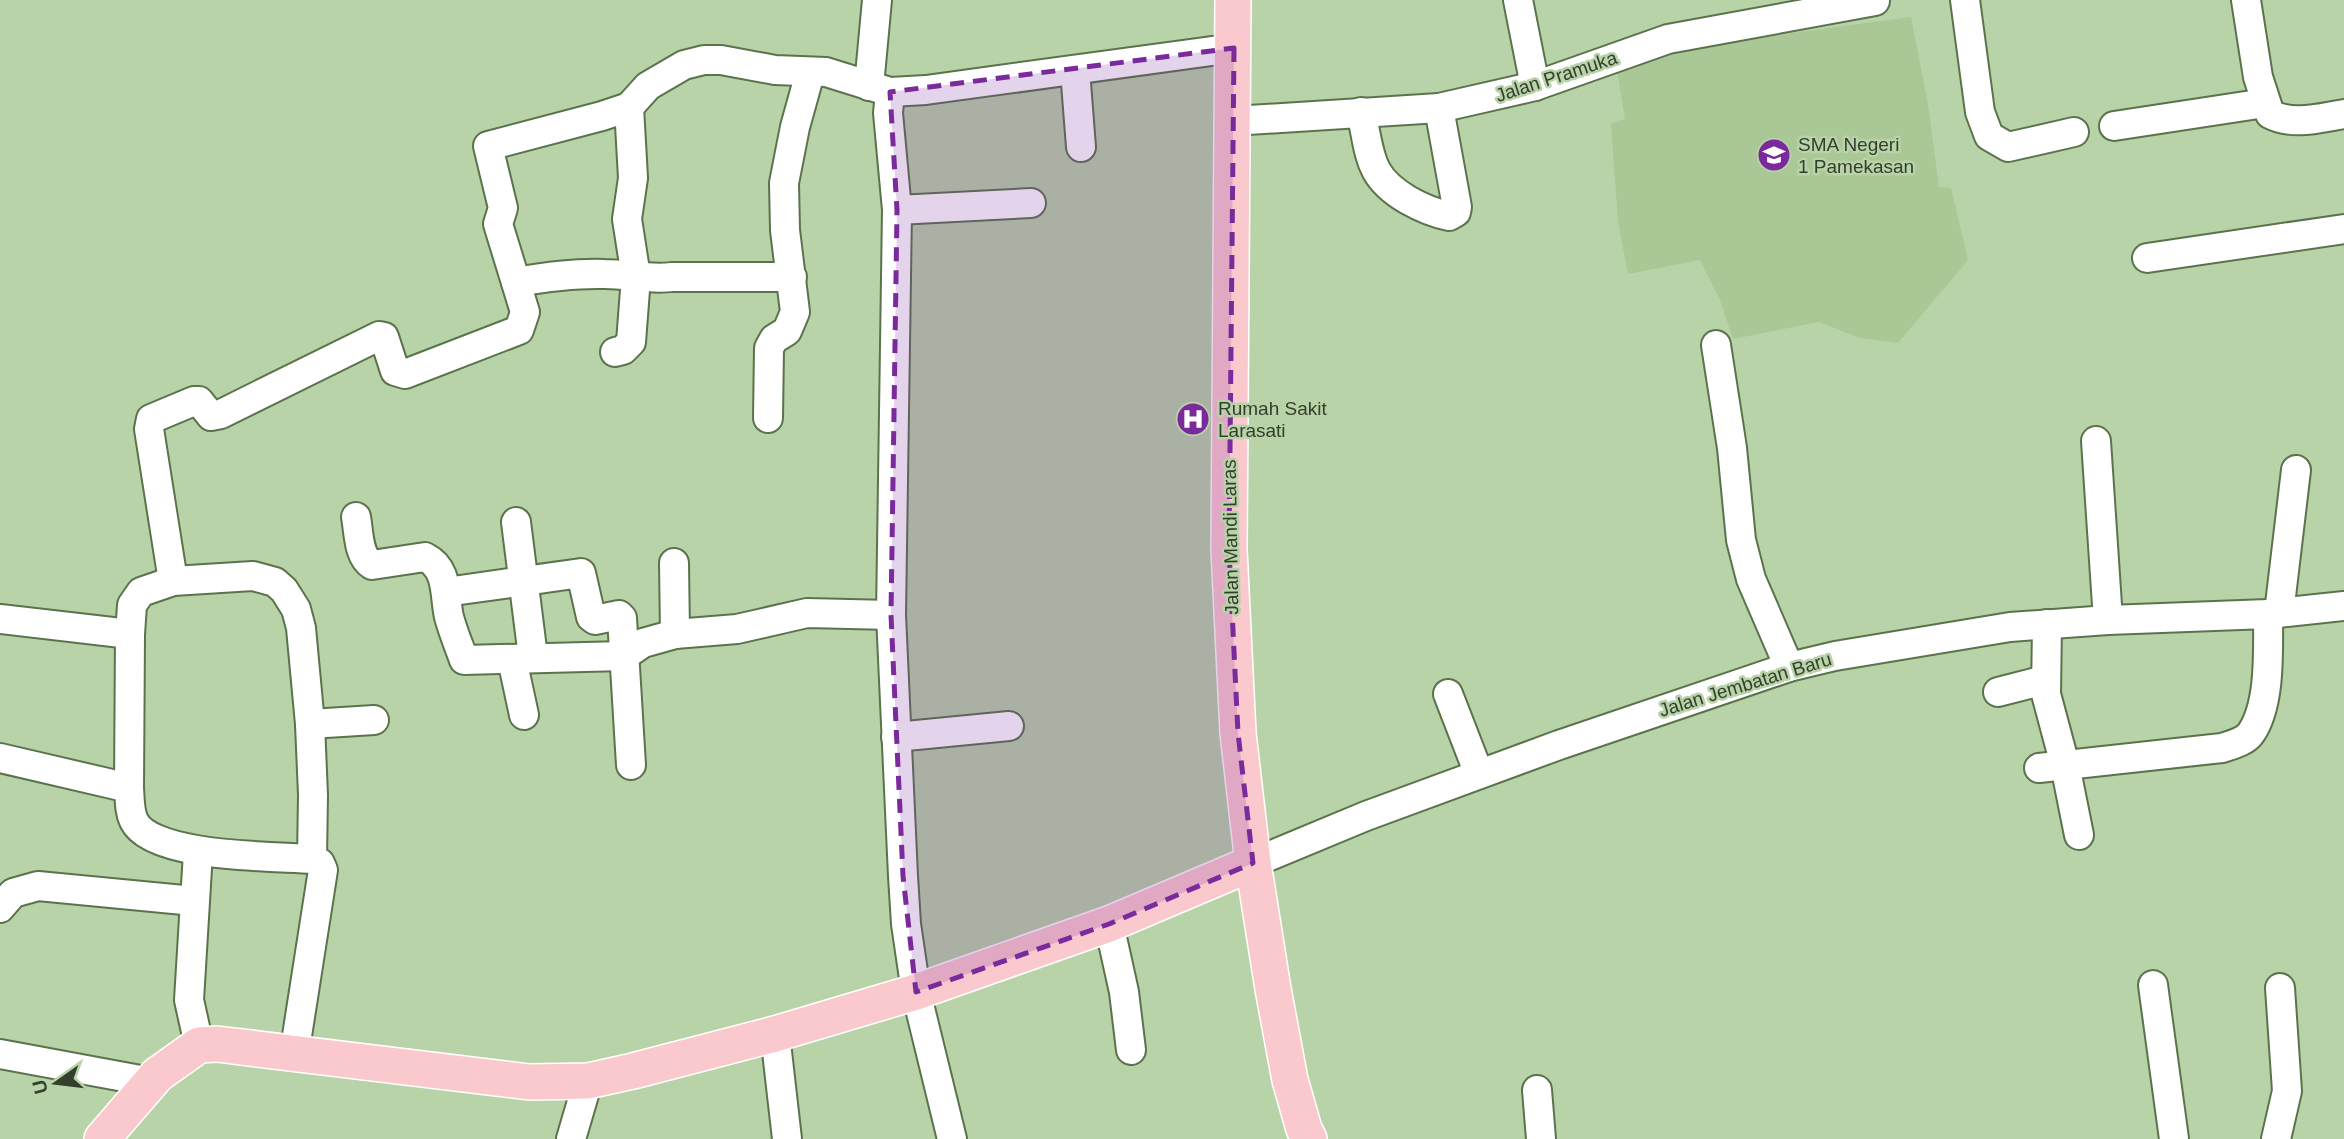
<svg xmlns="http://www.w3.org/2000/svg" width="2344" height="1139" viewBox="0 0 2344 1139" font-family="Arial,sans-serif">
  <rect width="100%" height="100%" fill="#b8d3a8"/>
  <!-- built -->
  <path fill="#a9c896" d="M1911,17l17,87 11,83 12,1 17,72 -70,83 -38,-5 -41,-16 -86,17 -13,-39 -20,-40 -72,14 -10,-52 -7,-98 14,-5 -9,-54 160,-30z"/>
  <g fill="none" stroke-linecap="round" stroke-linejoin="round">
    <defs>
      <g id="minor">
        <path d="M1518,0l17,86"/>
        <path d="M1965,0l15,112 9,24 19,11 66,-15"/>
        <path d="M2246,0l12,77 12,37c23,12 49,4 74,0"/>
        <path d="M1075,70l6,77"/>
        <path d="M869,86l8,-86"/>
        <path d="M1361,112c10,43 6,64 47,88 14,8 25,13 41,16l7,-4 1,-5 -18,-99"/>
        <path d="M1233,121l206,-13 96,-22 133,-47 207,-38"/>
        <path d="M2114,126l151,-23"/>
        <path d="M897,210l134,-7"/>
        <path d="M2147,258l197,-29"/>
        <path d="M516,282c30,-5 58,-9 89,-8 23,0 44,6 67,3h120"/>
        <path d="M1716,345l16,103 9,92 10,39 38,88"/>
        <path d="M615,352l8,-2 8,-8 5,-65 -9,-58 6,-41 -4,-71"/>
        <path d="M768,418l1,-70 5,-9 13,-8 8,-19 -10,-82 -1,-47 11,-56 15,-54"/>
        <path d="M2096,441l12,179"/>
        <path d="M356,517c3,16 2,39 16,48l53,-8c24,12 19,38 24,60 4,15 10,29 15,43l160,-4 19,-13 32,-9 62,-5 70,-16 84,2"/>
        <path d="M516,522l17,135"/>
        <path d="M674,563l1,71"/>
        <path d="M173,581l-24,-152 2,-10 43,-18h5l12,15 10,-2 158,-78 5,1 11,34 10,3 114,-44 6,-18 -27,-88 5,-16 -15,-62 114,-30 27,-9 19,-21 36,-21 20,-5h17l54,10 51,2 64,20"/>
        <path d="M446,592l135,-19 10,44 4,3 24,-5 3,3 9,147"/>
        <path d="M2279,613l17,-143"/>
        <path d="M0,619l130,15"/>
        <path d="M2047,624l-1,70 19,71 14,70"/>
        <path d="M512,659l12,56"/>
        <path d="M1998,692l47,-12"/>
        <path d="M1448,694l31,80"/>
        <path d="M310,724l64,-4"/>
        <path d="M896,737l113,-11"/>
        <path d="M0,758l129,30"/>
        <path d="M2039,768l183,-20c9,-3 23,-6 29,-15 20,-29 17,-84 17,-119"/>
        <path d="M198,852l-9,148 10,45"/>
        <path d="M1253,863l113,-47 193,-71 230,-78 46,-11 175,-29 98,-7 160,-6 76,-8"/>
        <path d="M0,908l13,-15 25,-7 156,15"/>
        <path d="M1109,924l15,68 7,58"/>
        <path d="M2153,985l21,154"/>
        <path d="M775,1034l12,105"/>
        <path d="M0,1054l151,28"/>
        <path d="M294,1055l29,-185 -3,-7 -8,-4c-38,-3 -160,-1 -178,-38 -5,-10 -4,-22 -5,-33l1,-154 2,-29 9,-13 32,-11 80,-5 22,6 9,8 12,19 5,19 9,96 3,71 -1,64"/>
        <path d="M1537,1090l4,49"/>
        <path d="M571,1139l17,-58"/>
        <path d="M952,1139l-36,-147 -10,-68 -3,-48 -12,-261 6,-405 -9,-97 2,-21 36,-2 308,-42"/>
        <path d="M2276,1139l11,-48 -7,-103"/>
      </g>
      <g id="major">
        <path d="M1233,0l-4,549 9,184 15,130 20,126 17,91 14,49 5,10"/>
        <path d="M102,1139l55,-64 42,-30 18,-1 312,38 59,-1 45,-10 142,-37 141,-42 193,-68 144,-61"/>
      </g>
    </defs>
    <!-- minor casing -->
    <use href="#minor" stroke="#5b734c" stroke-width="32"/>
    <!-- major casing -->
    <use href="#major" stroke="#fff" stroke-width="38"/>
    <!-- minor -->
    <use href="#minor" stroke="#fff" stroke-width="28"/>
    <!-- major -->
    <use href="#major" stroke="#fac9cd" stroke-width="35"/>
  </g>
  <!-- marked area -->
  <path fill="#7a2a9b" fill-opacity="0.2" stroke="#7a2a9b" stroke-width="5" stroke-dasharray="14 9" stroke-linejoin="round" d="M1234,48l-5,501 9,184 15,130 -144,61 -193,68 -13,-116 -12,-261 6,-405 -7,-118z"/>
  <!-- icons -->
  <defs>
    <symbol id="school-disc" viewBox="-11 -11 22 22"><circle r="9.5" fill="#7a2a9b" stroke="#b8d3a8"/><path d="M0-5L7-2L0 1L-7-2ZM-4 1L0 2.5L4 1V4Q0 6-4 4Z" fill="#fff"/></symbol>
    <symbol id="hospital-disc" viewBox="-11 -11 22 22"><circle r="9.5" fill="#7a2a9b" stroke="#b8d3a8"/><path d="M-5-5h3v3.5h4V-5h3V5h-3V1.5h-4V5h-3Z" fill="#fff"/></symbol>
  </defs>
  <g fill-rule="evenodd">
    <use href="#school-disc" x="1755" y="136" width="38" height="38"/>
    <use href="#hospital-disc" x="1174" y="400" width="38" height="38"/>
  </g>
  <g text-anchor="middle" stroke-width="5" stroke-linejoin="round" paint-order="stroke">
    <!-- street labels -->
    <g font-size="19" fill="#343f2e" stroke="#b8d3a8">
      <text transform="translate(1556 76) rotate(-18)" y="7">Jalan Pramuka</text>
      <text transform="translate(1230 537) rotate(-91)" y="7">Jalan Mandi Laras</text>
      <text transform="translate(1745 684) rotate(-17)" y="7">Jalan Jembatan Baru</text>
    </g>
    <!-- poi labels -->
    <g font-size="19" fill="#343f2e" stroke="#b8d3a8" text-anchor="start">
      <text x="1798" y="151">SMA Negeri<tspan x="1798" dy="22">1 Pamekasan</tspan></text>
      <text x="1218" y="415">Rumah Sakit<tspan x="1218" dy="22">Larasati</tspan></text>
    </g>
  </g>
  <!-- north arrow -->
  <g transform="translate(56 1083) rotate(256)" stroke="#b8d3a8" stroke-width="5" paint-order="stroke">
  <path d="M0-5L12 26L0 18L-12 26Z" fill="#343f2e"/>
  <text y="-10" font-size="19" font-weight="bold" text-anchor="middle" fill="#343f2e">U</text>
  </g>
</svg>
